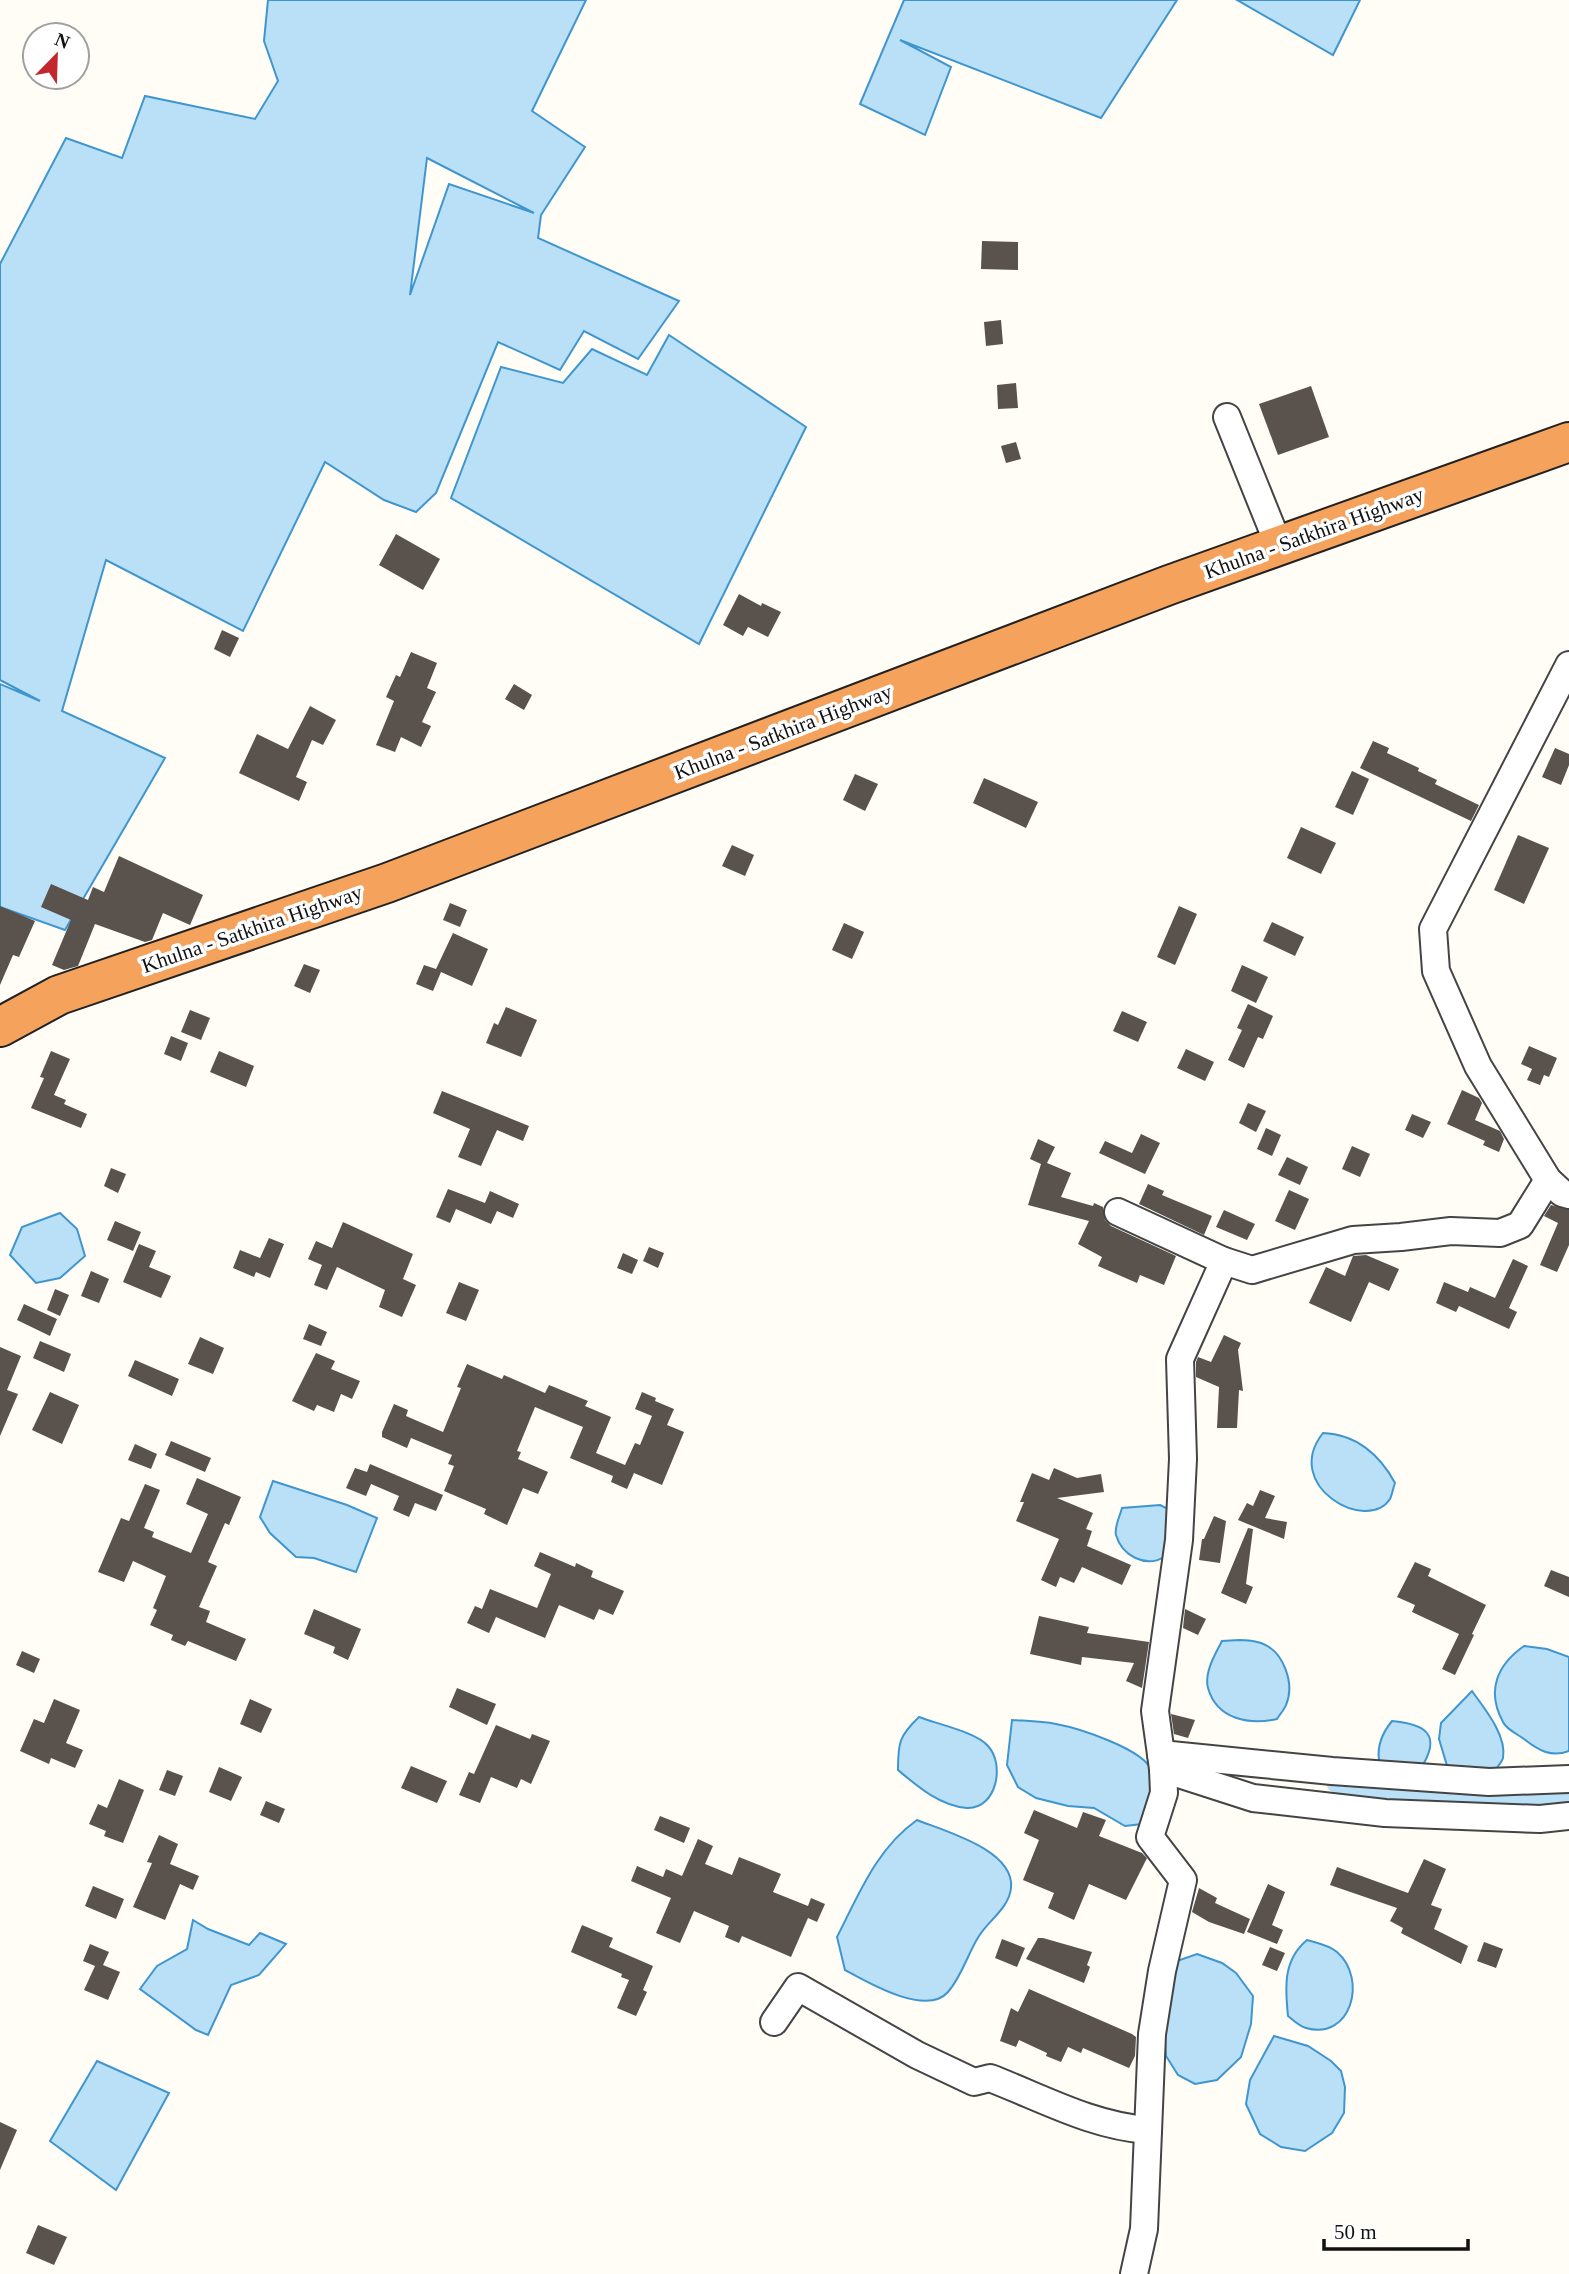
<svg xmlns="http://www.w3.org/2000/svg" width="1569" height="2274" viewBox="0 0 1569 2274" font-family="Georgia,serif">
  <rect width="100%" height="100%" fill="#fffdf5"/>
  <!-- water -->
  <g fill="#b9e0f7" stroke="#3f96cf" stroke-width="2" fill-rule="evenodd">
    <path d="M268,0h318l-54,111 53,36 -44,68 -3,23 141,63 -41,58 -54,-28 -24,39 -62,-28 -62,151 -20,19 -32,-12 -59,-38 -82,169 -137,-71 -44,151 103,47 -100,172 -65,-23v-223l40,17 -40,-21v-416l66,-126 56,20 23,-62 110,23 23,-38 -14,-40zM427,158l107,55 -85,-29 -39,111z"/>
    <path d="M904,0h273l-76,118 -201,-78 51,27 -26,68 -65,-31z"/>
    <path d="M1237,0h123l-27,55z"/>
    <path d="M669,335l137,92 -107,217 -248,-146 50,-131 62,16 29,-34 55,26z"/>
    <path d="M60,1213l17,16 8,27 -25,22 -24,5 -26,-28 12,-28z"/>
    <path d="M1323,1433c33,1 57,22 72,50 -2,5 -3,12 -5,16 -23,35 -109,-13 -67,-66z"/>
    <path d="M273,1481l74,24 30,13 -21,54 -42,-14 -18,-1 -26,-24 -10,-16z"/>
    <path d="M1160,1505l12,6 -8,46c-18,11 -42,-1 -48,-22 -2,-8 4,-19 6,-27z"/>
    <path d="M1239,1640c7,0 16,1 22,3 23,8 34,41 25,62 -2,5 -6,9 -9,14 -27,6 -60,1 -69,-31 -4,-15 7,-34 14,-47z"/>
    <path d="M1524,1646l23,3 22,8v94c-18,7 -31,-1 -45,-12 -7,-5 -18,-10 -21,-17 -17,-31 -6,-57 21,-76z"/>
    <path d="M1472,1691c12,17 35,44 31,67 -1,4 -6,9 -9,14l-46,-3 -9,-30 2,-16z"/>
    <path d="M919,1717c18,7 57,15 69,29 17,18 9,63 -21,62 -27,-2 -50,-22 -69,-38 0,-27 1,-34 21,-53z"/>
    <path d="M1012,1720c15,1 29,1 44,4 22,4 88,25 96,47 6,15 -5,37 -10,53l-17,2 -31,-18 -26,-2 -32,-8 -18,-11 -11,-22z"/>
    <path d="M1392,1721c34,3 50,14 29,47l-27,2 -15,-10c-2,-14 4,-28 13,-39z"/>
    <path d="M917,1820c27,11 98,30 94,68 -2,20 -22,32 -32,48 -11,17 -17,40 -31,56 -22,25 -81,-10 -103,-22l-8,-33c22,-43 40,-89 80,-117z"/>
    <path d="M193,1920l15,9 41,16 11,-12 26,11 -27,31 -28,10 -23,50 -12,-5 -56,-41 17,-23 30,-17z"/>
    <path d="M1307,1940c10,3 22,5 30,12 31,27 14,89 -31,76 -7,-2 -13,-8 -18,-12 -3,-29 -5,-56 19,-76z"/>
    <path d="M1197,1954l25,9 14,10 17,23 -2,28 -10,33 -24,23 -22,4 -17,-9 -12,-19 -2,-29 10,-65z"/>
    <path d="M1274,2036l34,10 23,15 10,10 4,16 -1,26 -12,20 -27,18 -24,-4 -21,-13 -14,-30 4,-24z"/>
    <path d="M97,2061l72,32 -53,97 -66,-49z"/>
  </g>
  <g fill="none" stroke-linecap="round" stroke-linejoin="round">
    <!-- canal -->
    <path stroke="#b9e0f7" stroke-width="19" d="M1336,1783c77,9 156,19 233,9"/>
  </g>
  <!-- building -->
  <g fill="#5a524d">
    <path d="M982,241l36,1v28l-37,-1z"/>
    <path d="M1001,320l2,24 -17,2 -2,-24z"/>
    <path d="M1016,383l2,25 -20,1 -1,-24z"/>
    <path d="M1311,386l18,51 -51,18 -19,-51z"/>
    <path d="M1016,442l5,17 -15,4 -5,-17z"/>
    <path d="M396,534l44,25 -17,31 -44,-25z"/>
    <path d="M739,594l22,12 1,-3 19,9 -13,25 -20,-10 -5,9 -20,-11z"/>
    <path d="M222,630l17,8 -9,19 -16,-8z"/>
    <path d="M411,652l26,11 -10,25 9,4 -14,30 9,4 -10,21 -20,-10 -6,15 -19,-7 18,-44 -8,-4 10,-22 4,2z"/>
    <path d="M514,684l18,11 -8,15 -19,-11z"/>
    <path d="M310,706l26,14 -13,25 -11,-5 -16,37 11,5 -8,19 -60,-28 18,-39 31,15z"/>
    <path d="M1373,741l16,7 -2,5 32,15 -1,3 19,9 -2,4 44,21 -8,16 -111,-53z"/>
    <path d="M1555,748l14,6v11l-8,20 -19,-8z"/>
    <path d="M1352,771l17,8 -16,36 -18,-8z"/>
    <path d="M855,774l23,10 -13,27 -22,-11z"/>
    <path d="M984,778l54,24 -12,26 -53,-25z"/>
    <path d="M1301,827l35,16 -15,31 -34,-16z"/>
    <path d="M1518,835l31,13 -25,56 -30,-14z"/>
    <path d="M732,845l22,10 -9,21 -23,-10z"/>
    <path d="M119,856l84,39 -13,30 -27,-12 -11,27 -7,2 -50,-18 -17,42 -14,4 -12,-5 19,-45 -30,-13 10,-23 37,16 5,-13 11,5z"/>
    <path d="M450,903l17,7 -7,17 -17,-7z"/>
    <path d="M0,906l35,15 -16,36 -6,-2 -13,30z"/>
    <path d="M1179,906l18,8 -22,51 -18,-8z"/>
    <path d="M1272,922l32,15 -9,19 -32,-15z"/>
    <path d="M844,923l20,9 -12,27 -20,-9z"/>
    <path d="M453,933l35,16 -16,37 -31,-14 -8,19 -17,-7 8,-19 12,4z"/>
    <path d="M304,964l16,6 -10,23 -16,-7z"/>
    <path d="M1242,965l26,12 -12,26 -25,-12z"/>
    <path d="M1248,1004l25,12 -10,23 -5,-2 -14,31 -16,-8 14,-30 -5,-2z"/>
    <path d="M506,1007l31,13 -16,37 -35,-14 8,-20 4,2z"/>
    <path d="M190,1010l20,8 -9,22 -20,-8z"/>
    <path d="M1122,1011l25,11 -9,20 -25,-11z"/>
    <path d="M171,1036l17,7 -7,18 -17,-7z"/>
    <path d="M1529,1046l28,12 -8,19 -5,-2 -4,10 -13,-5 5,-11 -11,-5z"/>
    <path d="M1186,1049l28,13 -9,19 -28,-13z"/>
    <path d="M51,1051l19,8 -16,36 12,5 -2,4 23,10 -6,14 -50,-20 13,-30 -4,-1z"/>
    <path d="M219,1051l35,15 -8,21 -36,-15z"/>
    <path d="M1462,1090l17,8 3,5 -7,17 25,11 4,8 -5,13 -16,-7 2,-4 -38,-17z"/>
    <path d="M442,1091l87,35 -6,15 -26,-11 -16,36 -23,-9 12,-28 -37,-16z"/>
    <path d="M1248,1103l18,8 -10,21 -17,-9z"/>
    <path d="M1412,1114l19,8 -8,16 -18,-8z"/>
    <path d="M1266,1128l15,7 -9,21 -15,-7z"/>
    <path d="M1141,1134l19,9 -15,31 -46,-21 6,-12 27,12z"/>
    <path d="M1038,1139l17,8 -8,16 24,10 -10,24 32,9 1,-3 9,4 2,13 6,6 65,30 -12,29 -24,-10 -3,8 -39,-17 4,-9 -24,-13 11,-23 -61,-16 13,-41 -11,-5z"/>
    <path d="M1352,1146l18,8 -10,23 -18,-8z"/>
    <path d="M1287,1157l21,10 -8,18 -22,-10z"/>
    <path d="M111,1168l15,6 -8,19 -14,-7z"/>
    <path d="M1148,1184l16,7 -2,4 50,21 -8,19 -65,-31z"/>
    <path d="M448,1189l37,14 5,-12 29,13 -6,14 -16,-7 -6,13 -35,-15 -6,14 -14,-6z"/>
    <path d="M1289,1190l20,9 -14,31 -20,-9z"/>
    <path d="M1551,1205l18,5v35l-12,27 -17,-7 18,-42 -14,-7z"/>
    <path d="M1224,1210l31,14 -8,16 -31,-13z"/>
    <path d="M115,1221l26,11 -8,19 -26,-11z"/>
    <path d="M343,1222l70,32 -10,25 13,6 -14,32 -23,-10 6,-17 -48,-23 -10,23 -13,-5 8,-20 -14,-6 8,-18 16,7z"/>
    <path d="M269,1238l15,6 -14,34 -14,-6 -2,5 -21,-9 7,-18 20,8z"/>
    <path d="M139,1244l17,7 -7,16 22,9 -10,22 -38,-16z"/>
    <path d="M649,1247l15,6 -6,15 -15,-7z"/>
    <path d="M623,1253l15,7 -6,14 -15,-6z"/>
    <path d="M1366,1255l33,14 -10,22 -20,-9 -18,40 -42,-19 17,-36 19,9 8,-20z"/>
    <path d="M1513,1259l15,7 -19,42 8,4 -8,17 -50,-23 -3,6 -20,-9 8,-21 24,10 2,-5 25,11z"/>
    <path d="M91,1271l18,8 -10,24 -18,-7z"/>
    <path d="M459,1282l20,8 -13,31 -20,-8z"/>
    <path d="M55,1289l14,6 -9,21 -13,-6z"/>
    <path d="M24,1304l33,15 -7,17 -33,-16z"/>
    <path d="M309,1324l18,8 -6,14 -18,-7z"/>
    <path d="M1224,1335l17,8 -3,7 5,41 -4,-1 -2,38h-20l2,-41 -23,-10v-15l2,-5 13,5z"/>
    <path d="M200,1337l24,11 -11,26 -25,-10z"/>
    <path d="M40,1341l31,13 -7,18 -31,-14z"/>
    <path d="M0,1347l21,9 -14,34 11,4 -18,42z"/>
    <path d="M316,1353l19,8 -4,8 29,12 -8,18 -11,-5 -7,18 -17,-7 -3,6 -22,-10z"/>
    <path d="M135,1360l44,19 -7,17 -44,-20z"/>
    <path d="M467,1364l35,15 2,-4 41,18 4,-8 39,16 -3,5 26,11 -15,36 29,12 10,-22 5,2 12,-29 -17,-7 7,-17 14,6 -1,3 19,8 -7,16 17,7 -22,53 -28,-12 -7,16 -16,-7 2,-6 -43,-18 13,-31 -48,-20 -18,44 4,1 -3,7 30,13 -10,22 -15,-6 -16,37 -23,-11 2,-5 -42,-18 10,-25 -6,-2 4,-9 -41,-17 -4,10 -25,-11v-5l12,-28 14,6 -2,6 37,16 18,-44 -4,-1z"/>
    <path d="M50,1392l29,13 -17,39 -30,-14z"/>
    <path d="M171,1441l40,17 -6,14 -40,-17z"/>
    <path d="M135,1444l22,10 -6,15 -23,-9z"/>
    <path d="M370,1464l73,31 -7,16 -21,-8 -6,14 -16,-7 6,-14 -28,-12 -5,12 -20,-8 9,-20 12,4z"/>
    <path d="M1054,1468l23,10 24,-4 3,18 -47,6 36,15 -7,16 6,2 -5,15 44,19 -9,20 -40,-18 -8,16 -14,-6 -4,10 -15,-7 18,-41 -43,-18 8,-19h-4l12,-29 17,7z"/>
    <path d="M197,1478l44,19 -12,28 -4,-2 -17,39 9,4 -18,41 11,4 -4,11 40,17 -10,22 -48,-20 -3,5 -14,-6 2,-5 -23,-10 7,-15 -4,-2 13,-32 -33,-15 -9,21 -26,-10 23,-54 8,3 16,-37 15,6 -16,38 10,4 -2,5 39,16 17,-39 -22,-10z"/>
    <path d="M1260,1490l15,6 -10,22 22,4 -3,17 -46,-19 9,-17 6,3z"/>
    <path d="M1214,1516l12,5 -6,42 -21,-3 3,-21h2z"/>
    <path d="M1248,1528l5,1 -7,55 7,3 -7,17 -25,-11z"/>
    <path d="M540,1552l35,15 1,-4 17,8 -2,6 33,14 -11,24 -14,-6 -5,11 -35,-15 -14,33 -49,-21 -7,16 -22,-10 8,-17 7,3 8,-20 47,19 14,-34 -17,-8z"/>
    <path d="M1415,1562l16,7 -3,7 58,29 -14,29 2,1 -19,40 -13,-6 17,-35 -47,-22 3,-7 -18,-8z"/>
    <path d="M1551,1570l18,7v20l-25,-11z"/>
    <path d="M314,1609l47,20 -13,31 -15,-7 2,-6 -31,-13z"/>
    <path d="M1185,1609l21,10 -8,16 -15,-7z"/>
    <path d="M1039,1616l50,11 -2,6 62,9 -7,46 -16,-7 8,-18 -52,-6 -1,8 -51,-11z"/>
    <path d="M22,1651l18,8 -6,14 -18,-8z"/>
    <path d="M457,1688l39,16 -9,21 -38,-18z"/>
    <path d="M54,1699l26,11 -14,33 17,7 -8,18 -24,-10 -2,6 -29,-13 14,-32 10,4z"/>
    <path d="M250,1699l22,10 -11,24 -21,-9z"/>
    <path d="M1171,1714l24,6 -7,18 -14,-4z"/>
    <path d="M496,1725l34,14 2,-5 18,7 -19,43 -10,-5 -4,9 -26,-11 -11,26 -21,-8 10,-23 5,2z"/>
    <path d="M411,1766l36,15 -10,22 -36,-15z"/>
    <path d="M219,1767l23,10 -11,24 -22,-9z"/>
    <path d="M167,1770l16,6 -8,20 -16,-6z"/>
    <path d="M119,1779l25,11 -21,53 -19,-7 2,-5 -17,-7 9,-20 9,4z"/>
    <path d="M266,1801l19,8 -6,14 -19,-8z"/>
    <path d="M1034,1810l43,18 6,-16 23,8 -7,16 43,17 5,5 -21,42 -37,-16 -15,36 -26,-12 6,-15 -31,-13 16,-40 -15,-7z"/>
    <path d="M660,1816l30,12 -6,15 -30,-13z"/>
    <path d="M159,1835l19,9 -8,20 29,12 -6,14 -13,-6 -15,36 -32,-13 19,-44 -5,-1z"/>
    <path d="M698,1839l15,7 -8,18 27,11 7,-18 42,17 -8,18 35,14 3,-8 14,6 -8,18 -9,-4 -17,39 -49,-21 -3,7 -14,-6 4,-11 -35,-15 -14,32 -24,-10 15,-35 -40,-17 6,-15 26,11 3,-8 16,7z"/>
    <path d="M1424,1859l22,10 -15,36 11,4 -8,20 34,17 -7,18 -60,-31 2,-5 -13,-7 7,-13 -67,-23 7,-18 71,26z"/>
    <path d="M1268,1884l17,8 -13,33 11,5 -6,14 -30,-12z"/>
    <path d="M93,1886l31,13 -8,20 -31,-13z"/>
    <path d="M1199,1888l18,10 -2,5 35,16 -6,15 -35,-12 -17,-10z"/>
    <path d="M582,1925l31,13 -4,9 44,19 -10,24 4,2 -11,24 -19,-8 12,-28 -8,-3 1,-3 -51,-22z"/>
    <path d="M1038,1938h5l49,14 -5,13 3,2 -6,16 -58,-24z"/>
    <path d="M1002,1939l23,9 -8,19 -22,-9z"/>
    <path d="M1484,1942l19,7 -7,19 -19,-7z"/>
    <path d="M90,1944l19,8 -6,13 17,7 -12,28 -24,-10 11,-24 -12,-5z"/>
    <path d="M1270,1947l15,6 -8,18 -15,-6z"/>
    <path d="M1029,1989l103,45 4,3 -1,19 -6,12 -46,-20 -2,5 -13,-6 -7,15 -15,-6 1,-3 -28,-13 -3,7 -16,-6 11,-33 7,4z"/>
    <path d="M0,2122l17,8 -17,40z"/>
    <path d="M38,2225l29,12 -13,28 -28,-12z"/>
  </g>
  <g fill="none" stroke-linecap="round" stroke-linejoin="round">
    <defs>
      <g id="minor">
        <path d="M1227,417l52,129"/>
        <path d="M1569,665l-136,264 3,42 42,95 70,114 14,13 7,2"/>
        <path d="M1118,1212l106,49 28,9 101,-30 48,-3 50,-6 49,2 20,-8 28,-45"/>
        <path d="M1161,1754l171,17 157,11 80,-3"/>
        <path d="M1163,1769l90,29 132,15 155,6 29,-3"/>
        <path d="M774,2022l24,-35 119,68 57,27 16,-4c52,20 102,48 158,52"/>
        <path d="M1134,2274l10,-45 8,-195 10,-63 21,-91 -33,-43 14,-44 -1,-24 -8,-58 24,-171 4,-81 -3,-100 44,-98"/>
      </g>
      <path id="highway" d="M0,1027l59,-32 328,-112 782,-298 400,-143"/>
    </defs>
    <!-- minor casing -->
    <use href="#minor" stroke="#444" stroke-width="30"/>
    <!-- highway casing -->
    <use href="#highway" stroke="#222" stroke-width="42"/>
    <!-- minor -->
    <use href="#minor" stroke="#fff" stroke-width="26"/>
    <!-- highway -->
    <use href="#highway" stroke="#f5a25d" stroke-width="38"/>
  </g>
  <g text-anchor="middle" stroke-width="7" stroke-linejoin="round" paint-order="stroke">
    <!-- street labels -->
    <g font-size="21" fill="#111" stroke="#fff">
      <text transform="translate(1314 533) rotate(-20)" y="7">Khulna - Satkhira Highway</text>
      <text transform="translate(783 732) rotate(-21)" y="7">Khulna - Satkhira Highway</text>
      <text transform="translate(252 929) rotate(-19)" y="7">Khulna - Satkhira Highway</text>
    </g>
  </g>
  <!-- north arrow -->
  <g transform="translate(56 56) rotate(23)"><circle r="33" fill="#ffffff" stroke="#a0a0a0" stroke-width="2"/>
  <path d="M0-5L12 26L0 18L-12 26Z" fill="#c4262e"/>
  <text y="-10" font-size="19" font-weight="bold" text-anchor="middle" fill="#111111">N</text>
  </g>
  <!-- scale -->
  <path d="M1324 2239v10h144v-10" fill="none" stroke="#111111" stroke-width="3.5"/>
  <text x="1334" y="2239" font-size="21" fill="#111111" stroke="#ffffff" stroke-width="5" paint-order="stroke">50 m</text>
</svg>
